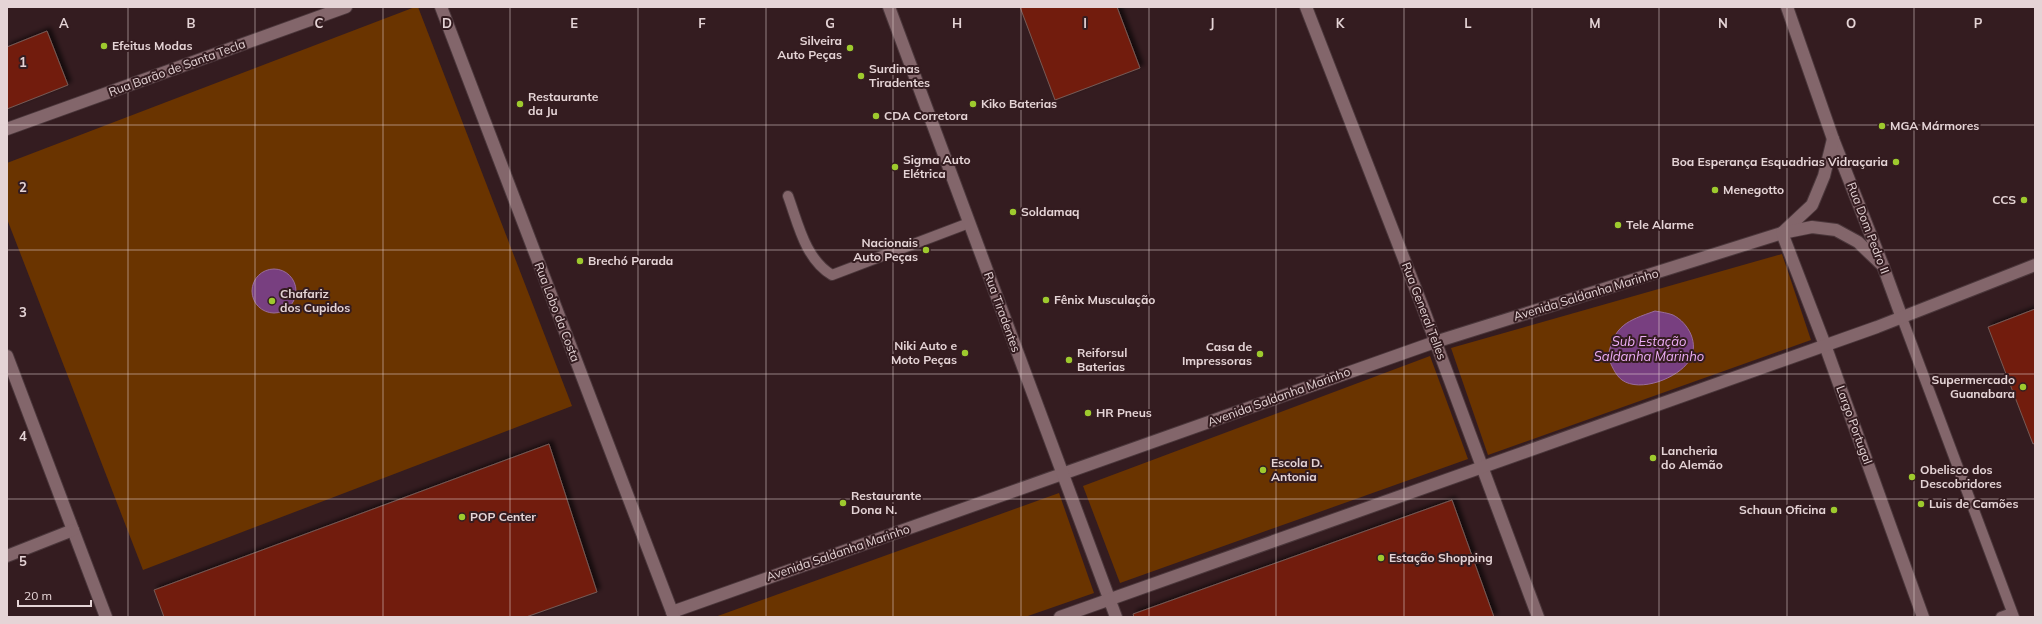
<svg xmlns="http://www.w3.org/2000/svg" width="2042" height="624" viewBox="0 0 2042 624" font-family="Mulish,sans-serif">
  <defs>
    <filter id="shadow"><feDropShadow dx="3.5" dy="-3.5" stdDeviation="2" flood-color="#0009"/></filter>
  </defs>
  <rect width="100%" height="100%" fill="#341c20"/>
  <!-- green -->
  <g fill="#6a3400">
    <path d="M415,7h3l154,399 -429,164 -136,-351v-56z"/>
    <path d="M1782,254l29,86 -323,115 -37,-107z"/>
    <path d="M1430,356l38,103 -348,124 -37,-97z"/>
    <path d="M1059,493l35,100 -69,24h-310z"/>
  </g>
  <!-- water -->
  <g fill="#783f80" stroke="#996c9a">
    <circle cx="274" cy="291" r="22"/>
    <path d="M1655,311c6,1 13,2 18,4 16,8 27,30 16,46 -11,17 -49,32 -67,19 -7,-5 -11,-16 -14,-23 6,-32 19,-36 47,-46z"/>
  </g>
  <!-- building -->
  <g fill="#721e10" stroke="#765a55" filter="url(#shadow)">
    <path d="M1020,7h97l23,61 -85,32z"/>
    <path d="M47,31l21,54 -61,24v-62z"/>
    <path d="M2035,309v134l-2,1 -45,-117z"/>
    <path d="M549,444l48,148 -71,25h-362l-10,-27z"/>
    <path d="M1452,500l42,117h-360l-1,-3z"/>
  </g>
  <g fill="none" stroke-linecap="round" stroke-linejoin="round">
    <defs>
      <g id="service">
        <path d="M788,196c10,27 17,63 44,79l137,-52"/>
        <path d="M1902,318l112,299"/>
        <path d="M2001,617l11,-4"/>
      </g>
      <g id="minor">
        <path d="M1306,7l117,301 115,309"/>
        <path d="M7,129l339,-122"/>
        <path d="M672,612l763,-270 347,-109"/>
      </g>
      <g id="tertiary">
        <path d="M441,7l233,610"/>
        <path d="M889,7l227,610"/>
        <path d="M1787,7l46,132 50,127"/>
        <path d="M1782,233l30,-28 12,-29 9,-37"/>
        <path d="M7,356l99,261"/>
        <path d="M7,556l66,-26"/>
      </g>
      <g id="secondary">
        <path d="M1902,318l-19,-52 -25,-24 -22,-12 -24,-3 -30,6 43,112 98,272"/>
        <path d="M1060,617l817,-290 158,-62"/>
      </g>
    </defs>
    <!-- service casing -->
    <use href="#service" stroke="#4b373b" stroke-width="12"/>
    <!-- minor casing -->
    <use href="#minor" stroke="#4b373b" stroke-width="14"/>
    <!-- tertiary casing -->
    <use href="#tertiary" stroke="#4b373b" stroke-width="14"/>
    <!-- secondary casing -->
    <use href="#secondary" stroke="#4b373b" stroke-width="14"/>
    <!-- service -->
    <use href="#service" stroke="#83666b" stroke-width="10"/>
    <!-- minor -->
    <use href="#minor" stroke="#83666b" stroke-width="12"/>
    <!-- tertiary -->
    <use href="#tertiary" stroke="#83666b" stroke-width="12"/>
    <!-- secondary -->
    <use href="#secondary" stroke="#83666b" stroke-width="12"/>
  </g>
  <!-- grid -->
  <path fill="none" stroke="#e5d4d6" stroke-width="1" stroke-opacity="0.55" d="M128,7v610M255,7v610M383,7v610M510,7v610M638,7v610M766,7v610M893,7v610M1021,7v610M1149,7v610M1276,7v610M1404,7v610M1532,7v610M1659,7v610M1787,7v610M1914,7v610M7,125h2028M7,250h2028M7,374h2028M7,499h2028"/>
  <!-- markers -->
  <g fill="#9eca2e" stroke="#341c20" stroke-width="1.5">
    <circle cx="104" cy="46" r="4"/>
    <circle cx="850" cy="48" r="4"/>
    <circle cx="861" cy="76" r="4"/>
    <circle cx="520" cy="104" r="4"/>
    <circle cx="973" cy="104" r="4"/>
    <circle cx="876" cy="116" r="4"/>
    <circle cx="1882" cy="126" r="4"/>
    <circle cx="1896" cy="162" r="4"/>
    <circle cx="895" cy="167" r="4"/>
    <circle cx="1715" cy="190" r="4"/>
    <circle cx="2024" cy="200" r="4"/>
    <circle cx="1013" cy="212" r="4"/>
    <circle cx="1618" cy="225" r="4"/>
    <circle cx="926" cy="250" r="4"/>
    <circle cx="580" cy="261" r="4"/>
    <circle cx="1046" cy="300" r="4"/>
    <circle cx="272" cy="301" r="4"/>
    <circle cx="965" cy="353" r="4"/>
    <circle cx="1260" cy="354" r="4"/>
    <circle cx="1069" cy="360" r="4"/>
    <circle cx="2023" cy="387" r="4"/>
    <circle cx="1088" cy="413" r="4"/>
    <circle cx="1653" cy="458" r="4"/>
    <circle cx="1263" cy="470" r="4"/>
    <circle cx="1912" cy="477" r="4"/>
    <circle cx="843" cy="503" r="4"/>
    <circle cx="1921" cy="504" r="4"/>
    <circle cx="1834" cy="510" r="4"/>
    <circle cx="462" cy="517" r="4"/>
    <circle cx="1381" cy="558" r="4"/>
  </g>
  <g text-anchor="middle" stroke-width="4" stroke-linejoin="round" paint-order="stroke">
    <!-- poi labels -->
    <g font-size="12" font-weight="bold" fill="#e5d4d6" stroke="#341c20" text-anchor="start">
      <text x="842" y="45" text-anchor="end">Silveira<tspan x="842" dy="14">Auto Peças</tspan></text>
      <text x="112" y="50">Efeitus Modas</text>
      <text x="869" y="73">Surdinas<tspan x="869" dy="14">Tiradentes</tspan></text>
      <text x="528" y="101">Restaurante<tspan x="528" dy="14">da Ju</tspan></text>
      <text x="981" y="108">Kiko Baterias</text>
      <text x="884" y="120">CDA Corretora</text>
      <text x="1890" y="130">MGA Mármores</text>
      <text x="903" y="164">Sigma Auto<tspan x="903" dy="14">Elétrica</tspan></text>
      <text x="1888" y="166" text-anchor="end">Boa Esperança Esquadrias Vidraçaria</text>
      <text x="1723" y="194">Menegotto</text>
      <text x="2016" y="204" text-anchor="end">CCS</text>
      <text x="1021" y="216">Soldamaq</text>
      <text x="1626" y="229">Tele Alarme</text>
      <text x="918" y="247" text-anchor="end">Nacionais<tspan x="918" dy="14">Auto Peças</tspan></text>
      <text x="588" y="265">Brechó Parada</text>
      <text x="280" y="298">Chafariz<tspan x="280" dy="14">dos Cupidos</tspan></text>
      <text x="1054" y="304">Fênix Musculação</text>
      <text x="957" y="350" text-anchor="end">Niki Auto e<tspan x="957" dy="14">Moto Peças</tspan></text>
      <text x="1252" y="351" text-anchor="end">Casa de<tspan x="1252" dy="14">Impressoras</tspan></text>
      <text x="1077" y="357">Reiforsul<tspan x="1077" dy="14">Baterias</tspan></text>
      <text x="2015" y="384" text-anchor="end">Supermercado<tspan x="2015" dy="14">Guanabara</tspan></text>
      <text x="1096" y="417">HR Pneus</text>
      <text x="1661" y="455">Lancheria<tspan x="1661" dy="14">do Alemão</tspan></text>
      <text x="1271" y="467">Escola D.<tspan x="1271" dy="14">Antonia</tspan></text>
      <text x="1920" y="474">Obelisco dos<tspan x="1920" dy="14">Descobridores</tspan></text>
      <text x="851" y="500">Restaurante<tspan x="851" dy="14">Dona N.</tspan></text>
      <text x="1929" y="508">Luis de Camões</text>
      <text x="1826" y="514" text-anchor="end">Schaun Oficina</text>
      <text x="470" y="521">POP Center</text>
      <text x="1389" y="562">Estação Shopping</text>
    </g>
    <!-- street labels -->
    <g font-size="12" fill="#e5d4d6" stroke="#341c20">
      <text transform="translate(177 68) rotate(-20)" y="4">Rua Barão de Santa Tecla</text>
      <text transform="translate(1868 228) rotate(69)" y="4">Rua Dom Pedro II</text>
      <text transform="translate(1586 295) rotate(-17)" y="4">Avenida Saldanha Marinho</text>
      <text transform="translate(1424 311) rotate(69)" y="4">Rua General Telles</text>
      <text transform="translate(557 312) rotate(69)" y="4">Rua Lobo da Costa</text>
      <text transform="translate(1002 312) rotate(70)" y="4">Rua Tiradentes</text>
      <text transform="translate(1279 397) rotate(-20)" y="4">Avenida Saldanha Marinho</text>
      <text transform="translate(1854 425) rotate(70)" y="4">Largo Portugal</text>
      <text transform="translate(838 553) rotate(-19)" y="4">Avenida Saldanha Marinho</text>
    </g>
    <!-- water labels -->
    <g font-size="13" font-style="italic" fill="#eeaef7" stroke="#341c20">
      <text x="1649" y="346">Sub Estação<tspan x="1649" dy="15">Saldanha Marinho</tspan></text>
    </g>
  </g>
  <g font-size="13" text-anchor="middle" font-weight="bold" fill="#e5d4d6" stroke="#341c20" stroke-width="4" stroke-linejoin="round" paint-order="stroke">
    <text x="64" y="28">A</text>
    <text x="191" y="28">B</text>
    <text x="319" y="28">C</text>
    <text x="447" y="28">D</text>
    <text x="574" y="28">E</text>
    <text x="702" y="28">F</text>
    <text x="830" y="28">G</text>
    <text x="957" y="28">H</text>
    <text x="1085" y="28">I</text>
    <text x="1212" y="28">J</text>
    <text x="1340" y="28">K</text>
    <text x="1468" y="28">L</text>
    <text x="1595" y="28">M</text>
    <text x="1723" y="28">N</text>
    <text x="1851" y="28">O</text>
    <text x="1978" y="28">P</text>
    <text x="23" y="67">1</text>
    <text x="23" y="192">2</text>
    <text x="23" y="317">3</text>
    <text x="23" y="441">4</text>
    <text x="23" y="566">5</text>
  </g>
  <!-- border -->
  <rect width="2042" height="624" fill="none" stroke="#e5d4d6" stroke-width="16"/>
  <!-- scale -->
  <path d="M18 600v6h73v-6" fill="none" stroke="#e5d4d6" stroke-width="2"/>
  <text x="24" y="600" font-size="12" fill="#e5d4d6" stroke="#341c20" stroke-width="3" paint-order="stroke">20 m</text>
</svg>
